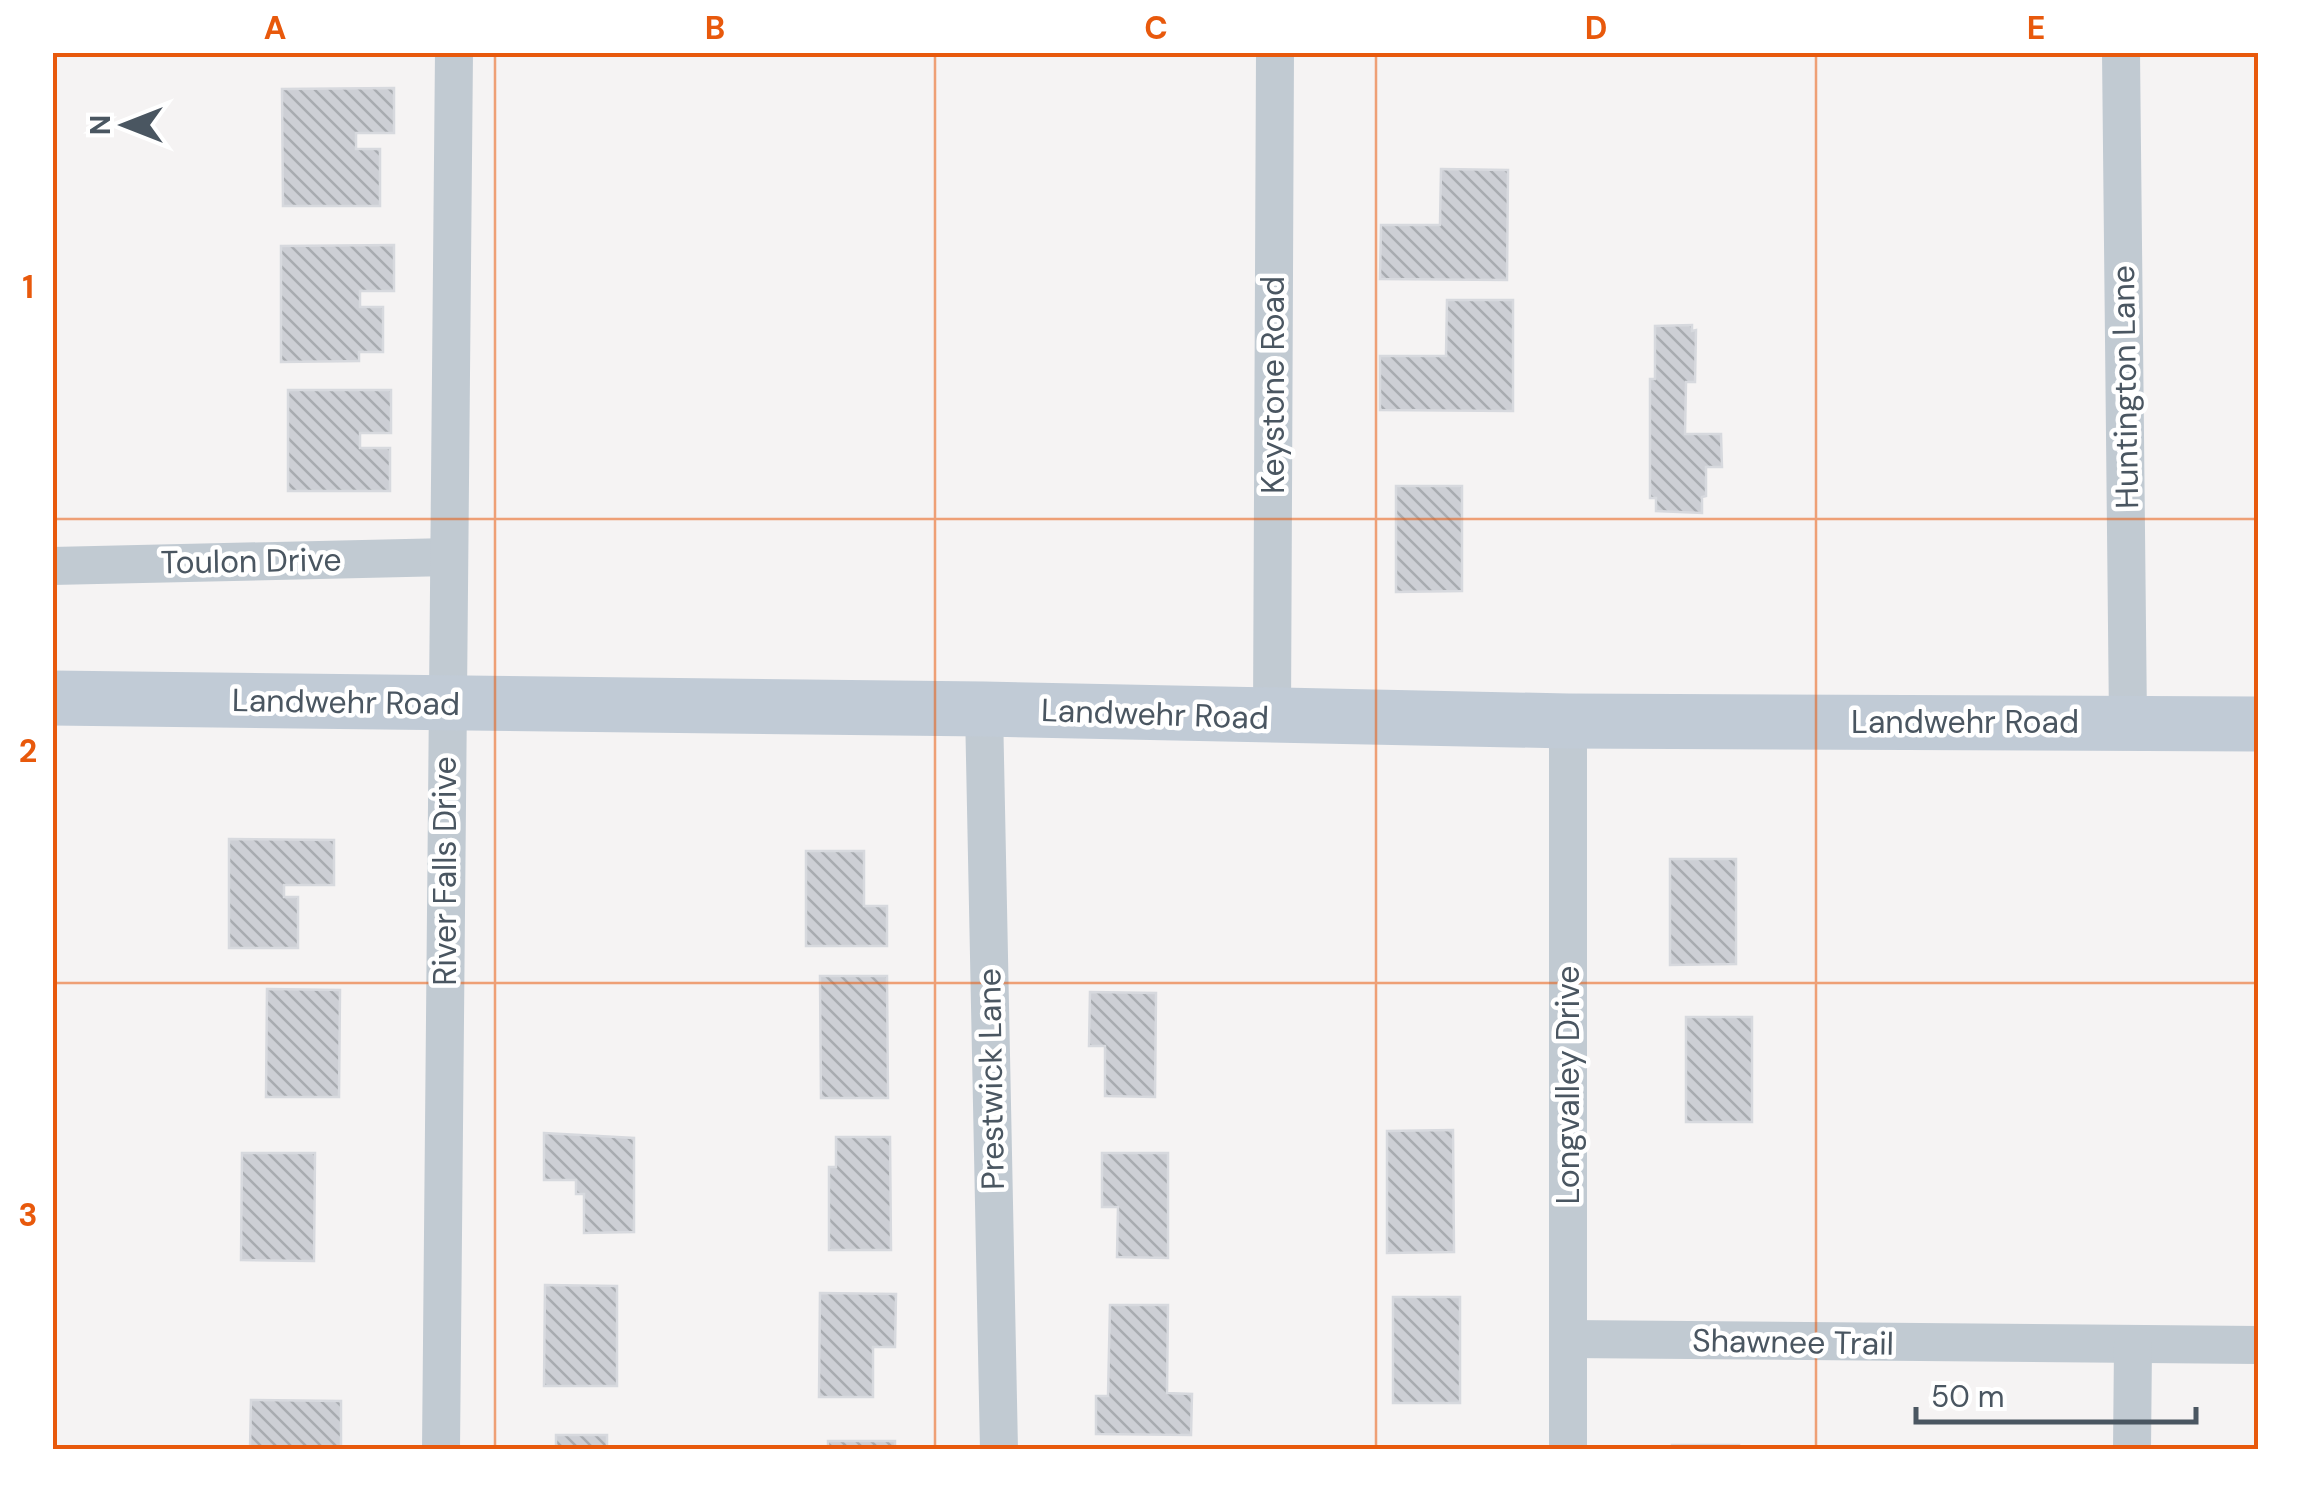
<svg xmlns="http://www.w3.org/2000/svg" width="2311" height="1502" viewBox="0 0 2311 1502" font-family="'DM Sans',sans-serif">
  <defs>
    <pattern id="building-back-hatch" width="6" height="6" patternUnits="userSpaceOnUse" patternTransform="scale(2.5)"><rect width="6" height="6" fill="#cdcfd5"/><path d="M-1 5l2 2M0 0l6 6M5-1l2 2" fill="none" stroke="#a8abb0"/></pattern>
  </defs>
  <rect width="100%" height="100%" fill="#f5f3f3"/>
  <!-- building -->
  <g fill="url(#building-back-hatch)" stroke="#d7d9de" stroke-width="2.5">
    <path d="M394,88v45h-38v16h24v57h-97l-1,-117z"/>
    <path d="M1441,169l67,1 -1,110 -127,-1 1,-54h59z"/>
    <path d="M394,245v46h-34v16h23v45h-24v9l-78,1v-116z"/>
    <path d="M1447,300h66v111l-133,-1v-54h66z"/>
    <path d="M1692,325v6l4,-1 -1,52h-9l-1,52h36l1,33h-16v29l-4,1v16l-46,-2v-13h-6v-119h5v-53z"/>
    <path d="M288,390h103v43h-31v15h30v43h-102z"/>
    <path d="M1396,486h66v105l-66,1z"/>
    <path d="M229,839l105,1v45h-50v12h14v51h-69z"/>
    <path d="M806,851h58v55h23v40h-81z"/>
    <path d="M1670,859h66v105l-66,1z"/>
    <path d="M820,976h67l1,122h-67z"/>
    <path d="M267,989l73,1 -1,107h-73z"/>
    <path d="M1090,992l66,1 -1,104 -50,-1v-50h-16z"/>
    <rect x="1686" y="1017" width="66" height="105"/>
    <path d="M1453,1130l1,122 -67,1v-122z"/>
    <path d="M544,1133l90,5v94l-50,1v-39h-8v-14h-32z"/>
    <path d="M836,1137h54l1,113h-62v-83h7z"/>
    <path d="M242,1153h73l-1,108 -73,-1z"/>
    <path d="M1102,1153h66v105l-51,-1 1,-50h-16z"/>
    <path d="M545,1285l72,1v100h-73z"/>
    <path d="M820,1293l76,1 -1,53h-22v50h-54z"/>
    <rect x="1393" y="1297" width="67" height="106"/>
    <path d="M1110,1305h58l-1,88 25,1 -1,41 -95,-1v-38h12z"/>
    <path d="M251,1400l90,1v49h-91z"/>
    <rect x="556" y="1435" width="51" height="15"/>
    <rect x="828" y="1441" width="67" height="9"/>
    <rect x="1672" y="1445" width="67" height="5"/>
  </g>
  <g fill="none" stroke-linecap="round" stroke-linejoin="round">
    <!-- street -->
    <g stroke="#c1cad2" stroke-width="38">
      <path d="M2121,52l7,670"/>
      <path d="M52,566l397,-9"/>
      <path d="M984,709l15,741"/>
      <path d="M1272,717l3,-665"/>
      <path d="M1568,1339l690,6"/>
      <path d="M441,1450l13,-1398"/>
      <path d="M1568,1450v-729"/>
      <path d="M2132,1450l1,-104"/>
    </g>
    <!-- secondary -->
    <path stroke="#c1cbd6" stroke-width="55" d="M52,698l932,11 584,12 690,3"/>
  </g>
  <!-- grid -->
  <path fill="none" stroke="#e8590c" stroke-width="2.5" stroke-opacity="0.55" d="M495,52v1398M935,52v1398M1376,52v1398M1816,52v1398M52,519h2206M52,983h2206"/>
  <g text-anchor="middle" stroke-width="9" stroke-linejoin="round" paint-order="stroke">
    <!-- street labels -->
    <g font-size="32" fill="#4a5661" stroke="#fff">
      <text transform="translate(1273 385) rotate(-90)" y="11">Keystone Road</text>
      <text transform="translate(2125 387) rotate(-91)" y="11">Huntington Lane</text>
      <text transform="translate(251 561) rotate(-1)" y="11">Toulon Drive</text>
      <text transform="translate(346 702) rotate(1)" y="11">Landwehr Road</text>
      <text transform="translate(1155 714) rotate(2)" y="11">Landwehr Road</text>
      <text x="1965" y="733">Landwehr Road</text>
      <text transform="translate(445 871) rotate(-90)" y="11">River Falls Drive</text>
      <text transform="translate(991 1079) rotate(-91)" y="11">Prestwick Lane</text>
      <text transform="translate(1568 1085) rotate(-90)" y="11">Longvalley Drive</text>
      <text transform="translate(1793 1342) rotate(1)" y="11">Shawnee Trail</text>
    </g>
  </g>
  <!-- border -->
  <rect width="2311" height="1502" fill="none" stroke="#ffffff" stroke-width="110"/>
  <!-- north arrow -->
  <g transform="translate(125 125) rotate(270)" stroke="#ffffff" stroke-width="8" paint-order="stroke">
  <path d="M0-8L18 38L0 25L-18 38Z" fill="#4a5661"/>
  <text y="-15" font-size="28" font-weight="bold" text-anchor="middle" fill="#4a5661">N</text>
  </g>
  <!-- scale -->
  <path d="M1916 1407v15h280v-15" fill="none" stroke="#4a5661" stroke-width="5"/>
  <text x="1931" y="1407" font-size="30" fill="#4a5661" stroke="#ffffff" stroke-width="8" paint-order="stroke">50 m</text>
  <rect x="55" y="55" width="2201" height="1392" fill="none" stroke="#e8590c" stroke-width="4"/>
  <g font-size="32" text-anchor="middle" font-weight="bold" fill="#e8590c">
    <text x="275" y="39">A</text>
    <text x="715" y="39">B</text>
    <text x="1156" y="39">C</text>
    <text x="1596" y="39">D</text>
    <text x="2036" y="39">E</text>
    <text x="28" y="298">1</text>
    <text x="28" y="762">2</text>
    <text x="28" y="1226">3</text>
  </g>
</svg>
